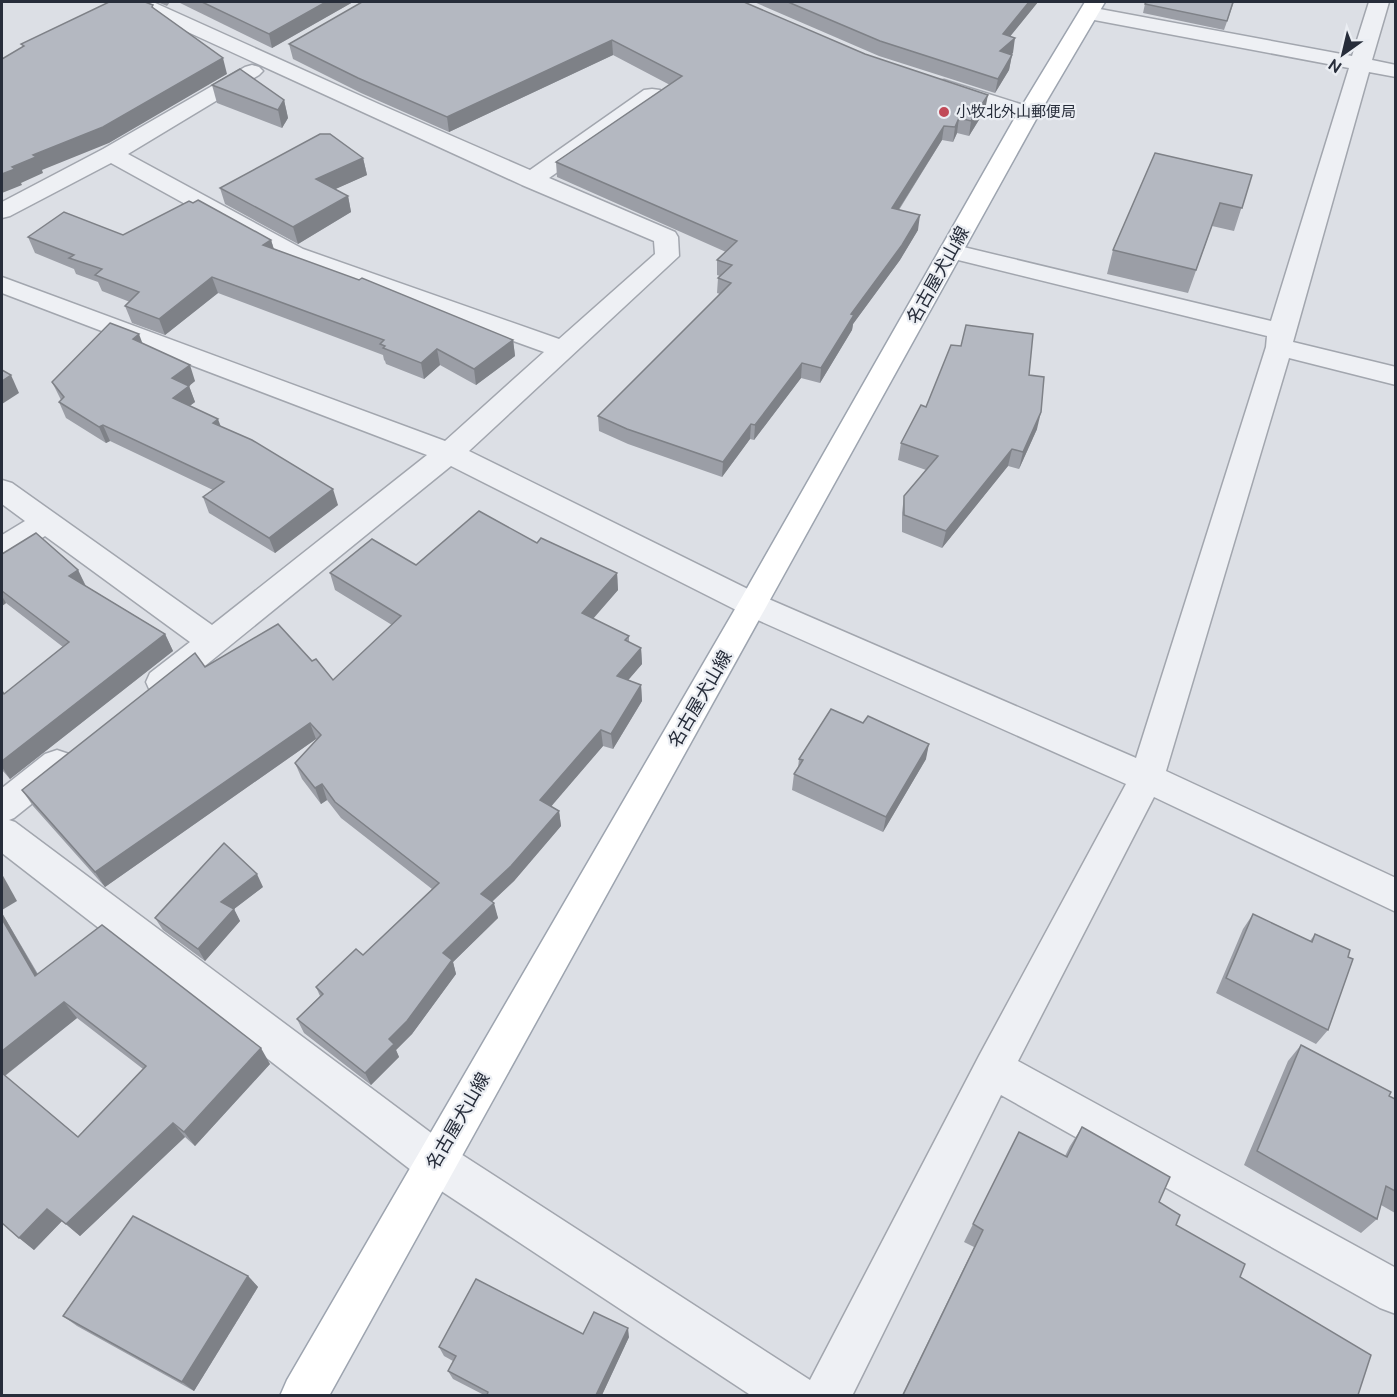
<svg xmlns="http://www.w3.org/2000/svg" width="1397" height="1397" viewBox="0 0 1397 1397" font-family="Ubuntu,'Noto Sans JP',sans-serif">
  <rect width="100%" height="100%" fill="#dcdfe5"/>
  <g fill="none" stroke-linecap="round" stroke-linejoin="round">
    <defs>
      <g id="minor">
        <path d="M128,2h25l228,103 149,65 114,-80 8,-1 8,1 3,5 -3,5 -111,78 126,54 3,5 1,19 -210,195 295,146 372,161 130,-411 1,-11 -325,-80 -3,-5 3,-5 9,-2 320,77 78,-253 -260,-49 -7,-2 -3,-4 3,-4 7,-2 263,49 17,-54h20l-17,58 24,5v12l-27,-5 -76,270 103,25v18l-107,-27 -123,413 230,107v34l-242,-115 -136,264 378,207v46l-16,-6 -379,-213 -149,301h-100l-332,-219 -418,-324v-65l43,-34 12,-4 12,4 5,10 -5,10 -55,44 -5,2 6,2 435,325 360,233 169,-324 147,-272 -384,-171 -291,-147 -277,225 -12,4 -12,-4 -4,-9 4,-9 40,-31 -145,-106 -32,21 -11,3v-25l23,-14 -23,-17v-24l10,3 200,142 215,-170 -425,-162v-16l443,164 99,-89 -259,-93 -174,-96 -101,53 -8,2v-16l101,-53 142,-82 7,-2 7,2 4,4 -4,4 -131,79 175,95 256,90 96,-85 -1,-13 -132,-56 -391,-179z"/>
        <path d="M944,80l92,29 3,5 -3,5 -8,2 -92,-30 -3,-5 3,-5z"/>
      </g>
      <path id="major" d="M1085,2h20l-66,112 -710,1282h-49l7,-16 455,-783 275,-483z"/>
    </defs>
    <!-- minor casing -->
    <use href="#minor" stroke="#a2a6ae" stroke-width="3"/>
    <!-- major casing -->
    <use href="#major" stroke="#9da4af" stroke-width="3"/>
    <!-- minor -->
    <use href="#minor" fill="#eef0f4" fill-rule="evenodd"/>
    <!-- major -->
    <use href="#major" fill="#fff" fill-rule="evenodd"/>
  </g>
  <!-- wall -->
  <g fill="#9b9ea6" fill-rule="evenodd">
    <path d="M157,2h13l-3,4z"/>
    <path d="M178,2h175l-81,46z"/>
    <path d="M744,2l241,108 -16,26 -12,-3 -4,9 -11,-2 -43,70 19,20 -18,30 -47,64 -1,6 -32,53 -19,-5 -47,62 -4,-1 -28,38 -94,-33 -29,-13 -1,-15 122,-122 -3,-1 1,-15 2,-2 -3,-1v-15l9,-8 -169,-75 -1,-15 114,-77 -57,-30 -164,77 -88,-39 -68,-34 -4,-15z"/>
    <path d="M754,2h284l-28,34 3,17 -3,2h2l-3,15 -14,23 -116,-37z"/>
    <path d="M1234,2l-10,28 -81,-17 2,-9z"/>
    <path d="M212,85l72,15 4,18 -6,10 -65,-25z"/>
    <path d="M363,158l4,17 -32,14 13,7 3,16 -53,32 -73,-40 -5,-16z"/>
    <path d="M1252,175l-18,56 -22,-5 -24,67 -81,-19 6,-24z"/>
    <path d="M123,235l148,5 3,9 239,91 2,16 -39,29 -36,-20 -16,14 -38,-15 -1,-3 -1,-1 -1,-5 -165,-62 -53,42 -33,-12 -7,-17 5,-4 -28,-11 -4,-9 -22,-8 -2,-5 -39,-16 -7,-16z"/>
    <path d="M143,343l52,38 -6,5 6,16 -6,4 149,99 -63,48 -66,-40 -6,-16 10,-7 -103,-49 -4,2 -40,-25 -7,-16 2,-2 -9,-18z"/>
    <path d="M1029,375l8,54 -18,40 -11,-3 -66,82 -40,-16v-19l2,-17 22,-26 -28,-10 3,-17 25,-36z"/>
    <path d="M537,543l80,30 1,17 -25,29 36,17v6l12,6 1,16 -14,16 13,5 1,16 -29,48 -10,-3 -52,60 8,5 2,15 -47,55 -22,21 6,16 -45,44 3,12 -44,60 -16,16 3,7 -28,28 -67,-52 -7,-14 23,-23 -4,-9 47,-32 69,-66 -91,-71 -14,-18 -6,4 -19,-25 -7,-16 22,-23 -1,-1 -211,148 -72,-81 -11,-16 183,-123 107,-6 21,19 59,-55 -57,-35 -5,-17 86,-8z"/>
    <path d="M2,554l76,16 8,16 79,48 8,17 -163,128 -8,-9v-79l2,3 59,-47 -57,-44 -4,3z"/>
    <path d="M799,759h127l-43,73 -91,-42 2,-16 4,-6z"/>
    <path d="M263,887l-29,22 6,12 -35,40 -42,-31 -8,-12z"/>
    <path d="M2,913l36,61 232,90 -75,82 -10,-9 -105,99 -18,-15 -28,29 -32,-27zM77,1018l66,51 -65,68 -73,-61z"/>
    <path d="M1253,914l57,27 5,-7 33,23 -20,73 -12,14 -100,-51 27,-64z"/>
    <path d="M1301,1045l94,54v114l-14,-8 -4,14 -16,14 -117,-68 44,-104z"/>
    <path d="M1082,1127l77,75 17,23 64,52 118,118h-456l72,-148 -10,-5 55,-110 46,24 5,-10z"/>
    <path d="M248,1276l10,11 -64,104 -117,-65 -14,-10z"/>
    <path d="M583,1334l46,3 -27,58h-118l-31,-16 -5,-8 5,-10 -9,-5 -5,-9z"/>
  </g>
  <!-- shaded-wall -->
  <g fill="#7e8187">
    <path d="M326,2h27l-81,46 -3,-14z"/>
    <path d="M1029,2h9l-38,47 3,-15z"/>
    <path d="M1015,38l-2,15 -15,13 2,-15z"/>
    <path d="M612,40l1,15 -164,77 -2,-15z"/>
    <path d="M1012,55l-3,15 -14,23 3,-14z"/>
    <path d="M223,58l4,16 -118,69 -67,27 1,3 -22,10 1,2 -20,8v-19l10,-7 21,-12z"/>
    <path d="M988,95l-3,15 -16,26 2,-15z"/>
    <path d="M284,100l4,18 -6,10 -4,-18z"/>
    <path d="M959,118l-2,15 -4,9 2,-15z"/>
    <path d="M944,126l-2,14 -52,83 2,-15z"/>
    <path d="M363,158l4,17 -47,21 -4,-17z"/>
    <path d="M348,196l3,16 -53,32 -5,-17z"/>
    <path d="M920,215l-2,15 -18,30 -47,64 -1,6 -32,53 1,-15 30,-54z"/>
    <path d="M271,240l5,17 -13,-12z"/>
    <path d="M212,277l6,16 -53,42 -6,-16z"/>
    <path d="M139,334l6,16 -12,-11z"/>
    <path d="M513,340l2,16 -39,29 -2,-16z"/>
    <path d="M437,349l3,16 -16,14 -3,-16z"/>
    <path d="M802,363l-1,15 -47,62 1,-15z"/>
    <path d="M190,365l5,16 -6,5 6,16 -16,12 -6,-16 -1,-20z"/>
    <path d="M11,375l8,18 -17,11v-23z"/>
    <path d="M1041,412l-4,17 -18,40 4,-17z"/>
    <path d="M218,419l6,16 -11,-12z"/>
    <path d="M751,424l-1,15 -28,38 1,-15z"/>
    <path d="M103,425l7,16 -4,2 -7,-16z"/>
    <path d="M1012,449l-4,17 -66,82 4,-17z"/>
    <path d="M333,489l5,16 -63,48 -6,-15z"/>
    <path d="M78,570l8,17 -17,-11z"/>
    <path d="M617,573l1,17 -35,40 -1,-17z"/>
    <path d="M2,596l4,7 -4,3z"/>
    <path d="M165,634l8,17 -163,128 -8,-12v-6z"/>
    <path d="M641,648l1,16 -24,28 -1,-16z"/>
    <path d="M641,685l1,16 -29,48 -2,-15z"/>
    <path d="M310,723l6,16 -211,148 -10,-15z"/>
    <path d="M601,730l2,16 -60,70 -3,-16z"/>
    <path d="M929,744l-3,15 -43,73 3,-15z"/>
    <path d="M322,784l5,16 -6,4 -6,-16z"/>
    <path d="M559,811l2,15 -47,55 -29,27 -4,-14z"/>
    <path d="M2,874l15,27 -15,9z"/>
    <path d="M257,874l6,13 -29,22 6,12 -35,40 -7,-12 23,-47z"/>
    <path d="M494,903l4,15 -45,44 3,12 -44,60 -16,16 3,7 -28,28 -6,-12 24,-34 54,-86z"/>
    <path d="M2,913l46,80 -13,-17 -33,-57z"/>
    <path d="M64,1002l13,16 -74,59 -1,-1v-25z"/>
    <path d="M261,1048l9,16 -75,82 -11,-14z"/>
    <path d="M173,1123l12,14 -105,99 -14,-12z"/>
    <path d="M47,1209l15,12 -28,29 -15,-12z"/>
    <path d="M248,1276l10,11 -64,104 -12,-9z"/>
    <path d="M628,1328l1,9 -27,58h-6z"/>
  </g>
  <!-- building -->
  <g fill="#b4b8c1" stroke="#7e8187" stroke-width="1.5">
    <path d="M109,2h36l8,3 -1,2 71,51 -120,69 -70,28 3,2 -24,10 3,2 -13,5v-115l22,-13 -3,-2z"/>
    <path d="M202,2h124l-57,32z"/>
    <path d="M362,2h382l121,52 123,41 -17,26 -12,-3 -4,9 -11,-1 -52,82 28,7 -18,30 -51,69 3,1 -33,53 -19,-5 -47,62 -4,-1 -28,38 -96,-33 -29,-13 133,-133 -13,-5 14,-13 -15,-5 20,-19 -181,-79 126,-86 -70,-36 -165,77 -89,-39 -69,-34z"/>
    <path d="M788,2h241l-26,32 12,4 -15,13 12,4 -14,24 -118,-38z"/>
    <path d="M1146,2h87l-6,19 -82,-17z"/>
    <path d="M240,69l44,31 -6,10 -66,-25z"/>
    <path d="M320,134h10l33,24 -47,21 32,17 -55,31 -73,-39z"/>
    <path d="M1155,153l97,22 -10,33 -22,-5 -24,67 -83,-20z"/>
    <path d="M198,200l73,40 -8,5 96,35 3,-2 151,62 -39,29 -37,-20 -16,14 -38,-15 2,-2 -5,-2 4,-4 -172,-63 -53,42 -34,-13 14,-14 -44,-17 7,-6 -33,-11 5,-3 -46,-18 36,-25 59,23 66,-34 4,2z"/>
    <path d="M110,323l29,11 -6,5 57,26 -18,13 17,8 -16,12 45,21 -5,4 39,17 81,49 -64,49 -66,-41 21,-15 -121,-57 -4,2 -40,-25 5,-5 -12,-15z"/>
    <path d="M966,325l67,9 -4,41 15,2 -3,35 -18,40 -11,-3 -66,82 -42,-16v-19l34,-40 -37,-13 20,-38 5,2 25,-62 10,1z"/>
    <path d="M2,370l9,5 -9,6z"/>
    <path d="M479,511l58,32 4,-5 76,35 -35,40 47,23 -4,4 16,8 -24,28 24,9 -30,49 -10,-4 -61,70 19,11 -48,55 -30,28 13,9 -51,50 9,7 -45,61 -18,18 5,5 -29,29 -68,-54 26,-25 -7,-7 40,-38 7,6 76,-72 -104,-81 -13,-18 -7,4 -20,-25 26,-28 -11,-12 -215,149 -73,-82 173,-137 10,14 73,-43 34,37 4,-2 17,21 68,-64 -71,-43 42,-34 44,26z"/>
    <path d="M36,533l42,37 -9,6 96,58 -163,127v-70l2,3 65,-52 -67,-51v-37z"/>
    <path d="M831,709l32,14 5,-7 61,28 -43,73 -92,-43 9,-14 -4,-1z"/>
    <path d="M224,843l33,31 -36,28 13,7 -36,40 -43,-31z"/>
    <path d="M1253,914l59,28 3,-8 35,16 -2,7 5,2 -25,71 -102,-52z"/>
    <path d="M2,919l33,57 67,-51 159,123 -77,84 -11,-9 -107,101 -19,-15 -28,29 -17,-15v-150l76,64 68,-71 -82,-64 -62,49z"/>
    <path d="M1301,1045l90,47 -2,4 6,3v92l-9,-5 -9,33 -120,-68z"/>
    <path d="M1082,1127l88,50 -11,25 21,13 -4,10 69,39 -5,13 131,78 -13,40h-455l80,-165 -10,-6 46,-92 48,25z"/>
    <path d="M133,1216l115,60 -66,106 -119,-66z"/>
    <path d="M476,1279l107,55 11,-22 34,16 -32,67h-109l1,-3 -40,-21 8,-15 -17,-9z"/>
  </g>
  <!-- markers -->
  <circle fill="#c14a58" stroke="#ebeef3" stroke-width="2" cx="944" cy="112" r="6"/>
  <g text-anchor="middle" stroke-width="4.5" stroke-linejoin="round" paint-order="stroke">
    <!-- far-poi labels -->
    <g font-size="15" fill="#272d3a" stroke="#ebeef3" text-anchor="start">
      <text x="956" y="117">小牧北外山郵便局</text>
    </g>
    <!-- street labels -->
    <g font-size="18" fill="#272d3a" stroke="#ebeef3">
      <text transform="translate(938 275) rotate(-61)" y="6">名古屋犬山線</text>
      <text transform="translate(700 699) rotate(-60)" y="6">名古屋犬山線</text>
      <text transform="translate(458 1121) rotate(-60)" y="6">名古屋犬山線</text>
    </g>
  </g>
  <!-- border -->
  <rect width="1397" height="1397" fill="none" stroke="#272d3a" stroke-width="6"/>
  <!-- north arrow -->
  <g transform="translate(1343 54) rotate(214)" stroke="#ebeef3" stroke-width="4.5" paint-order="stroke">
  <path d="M0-4.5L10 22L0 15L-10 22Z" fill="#272d3a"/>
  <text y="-9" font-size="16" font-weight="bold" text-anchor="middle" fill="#272d3a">N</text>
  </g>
</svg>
